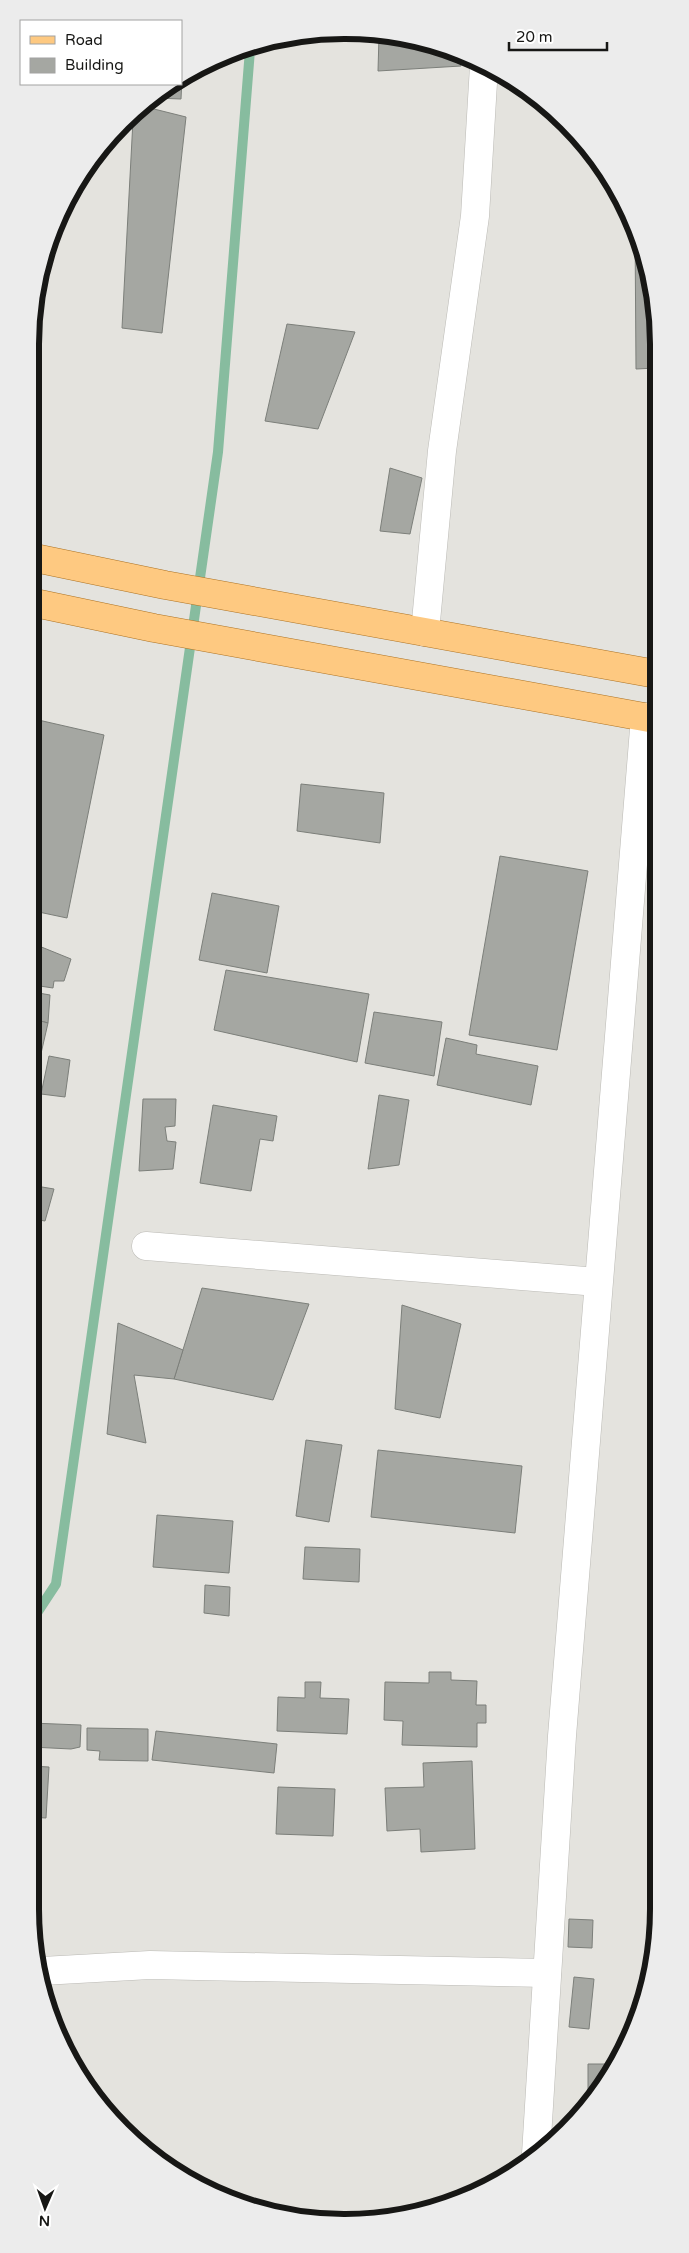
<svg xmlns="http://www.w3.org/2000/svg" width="689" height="2253" viewBox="0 0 689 2253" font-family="'Varela Round',sans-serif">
  <rect width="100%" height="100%" fill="#e4e3de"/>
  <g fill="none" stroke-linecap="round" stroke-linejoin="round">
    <!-- stream -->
    <path stroke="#87bc9f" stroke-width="10" d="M31,1622l25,-38 162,-1132 32,-402"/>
  </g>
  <!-- building -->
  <g fill="#a5a7a2" stroke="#7c7f7a">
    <path d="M379,36h27l54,20 1,10 -83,5z"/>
    <path d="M182,78l-1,21 -26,-1 14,-14h12z"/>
    <path d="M146,107l40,10 -24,216 -40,-5 11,-208z"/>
    <path d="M635,224l21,80v64l-20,1z"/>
    <path d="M287,324l68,8 -37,97 -53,-8z"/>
    <path d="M390,468l32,10 -12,56 -30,-3z"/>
    <path d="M34,719l70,16 -37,183 -33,-7z"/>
    <path d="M301,784l83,9 -4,50 -83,-12z"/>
    <path d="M500,856l88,15 -31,179 -88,-15z"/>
    <path d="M212,893l67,13 -12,67 -68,-13z"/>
    <path d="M34,944l37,15 -7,22h-10l-1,7 -20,-3z"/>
    <path d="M226,970l143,24 -12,68 -143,-32z"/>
    <path d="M33,992l17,3 -2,28 -15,-4z"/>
    <path d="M374,1012l68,10 -8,54 -69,-13z"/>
    <path d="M33,1019l15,4 -14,61h-1z"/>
    <path d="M446,1038l31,7 -1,9 62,12 -7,39 -94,-20z"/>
    <path d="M49,1056l21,4 -5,37 -24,-3z"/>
    <path d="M33,1088l6,1 -6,26z"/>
    <path d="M379,1095l30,5 -10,65 -31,4z"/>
    <path d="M143,1099h33l-1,27 -10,1 2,14 9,1 -3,27 -34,2z"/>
    <path d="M213,1105l64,11 -4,25 -13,-2 -9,52 -51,-8z"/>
    <path d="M36,1186l18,3 -9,32 -12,-2v-20z"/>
    <path d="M202,1288l107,16 -36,96 -99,-21z"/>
    <path d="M402,1305l59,19 -21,94 -45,-9z"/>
    <path d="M118,1323l65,27 -9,29 -40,-4 12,68 -39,-9z"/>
    <path d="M306,1440l36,5 -13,77 -33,-6z"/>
    <path d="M378,1450l144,16 -7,67 -144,-16z"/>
    <path d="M157,1515l76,6 -4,52 -76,-6z"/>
    <path d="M305,1547l55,2 -1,33 -56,-3z"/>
    <path d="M205,1585l25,2 -1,29 -25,-3z"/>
    <path d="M654,1626v37l-5,-1z"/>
    <path d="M429,1672h22v8l26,1 -1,24h10v18h-9v24l-75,-2 1,-24 -19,-1 1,-38 44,1z"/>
    <path d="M305,1682h16l-1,16 29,1 -2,35 -70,-3 1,-34 27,1z"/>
    <path d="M31,1723l50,2 -1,22 -9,2 -40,-2z"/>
    <path d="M87,1728l61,1v32l-49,-1 1,-9 -13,-1z"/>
    <path d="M156,1731l121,13 -3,29 -122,-13z"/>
    <path d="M472,1761l3,88 -54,3 -1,-23 -33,2 -2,-43 39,-1 -1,-24z"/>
    <path d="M31,1766l18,1 -3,51 -16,-1z"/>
    <path d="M278,1787l57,2 -2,47 -57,-2z"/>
    <path d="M569,1919l24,1 -1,28 -24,-1z"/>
    <path d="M574,1977l20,2 -5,50 -20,-2z"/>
    <path d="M588,2064h26l-8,19 -12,13h-6z"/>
  </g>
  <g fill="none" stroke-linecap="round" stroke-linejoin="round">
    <defs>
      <g id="minor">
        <path d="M425,632l17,-181 33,-235 9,-150"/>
        <path d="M146,1246l452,36"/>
        <path d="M42,1971l108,-6 397,8"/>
        <path d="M536,2154l26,-418 83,-1019"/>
      </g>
      <g id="major">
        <path d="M35,558l130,27 491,89"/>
        <path d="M35,603l119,25 501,91"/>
      </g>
    </defs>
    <!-- minor casing -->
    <use href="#minor" stroke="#bbbab5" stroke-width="29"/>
    <!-- major casing -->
    <use href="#major" stroke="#ac7325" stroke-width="29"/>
    <!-- minor -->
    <use href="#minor" stroke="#fff" stroke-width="28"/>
    <!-- major -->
    <use href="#major" stroke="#fec981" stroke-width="28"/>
  </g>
  <!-- crop -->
  <path d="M0 0H689V2253H0ZM344 39H345A305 305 0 0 1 650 344V1909A305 305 0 0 1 345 2214H344A305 305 0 0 1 39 1909V344A305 305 0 0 1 344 39Z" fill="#ececec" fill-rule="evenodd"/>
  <path fill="none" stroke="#171715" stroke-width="6" d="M344 39H345A305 305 0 0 1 650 344V1909A305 305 0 0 1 345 2214H344A305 305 0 0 1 39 1909V344A305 305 0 0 1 344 39Z"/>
  <!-- legend -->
  <rect x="20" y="20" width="162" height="65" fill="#ffffff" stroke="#a2a2a1"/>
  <rect x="30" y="36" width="25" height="8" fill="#fec981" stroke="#a2a2a1"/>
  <text x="65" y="45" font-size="15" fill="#171715">Road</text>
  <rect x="30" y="58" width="25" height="15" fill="#a5a7a2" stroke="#a2a2a1"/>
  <text x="65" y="70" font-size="15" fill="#171715">Building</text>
  <!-- north arrow -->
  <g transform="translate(45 2208) rotate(182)" stroke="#ffffff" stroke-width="4" paint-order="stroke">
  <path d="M0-4L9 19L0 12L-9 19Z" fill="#171715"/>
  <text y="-8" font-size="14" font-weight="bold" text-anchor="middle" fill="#171715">N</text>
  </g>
  <!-- scale -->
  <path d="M509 42v8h98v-8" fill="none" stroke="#171715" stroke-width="2.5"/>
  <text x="516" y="42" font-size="15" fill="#171715" stroke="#ffffff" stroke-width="4" paint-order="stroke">20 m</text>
</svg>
